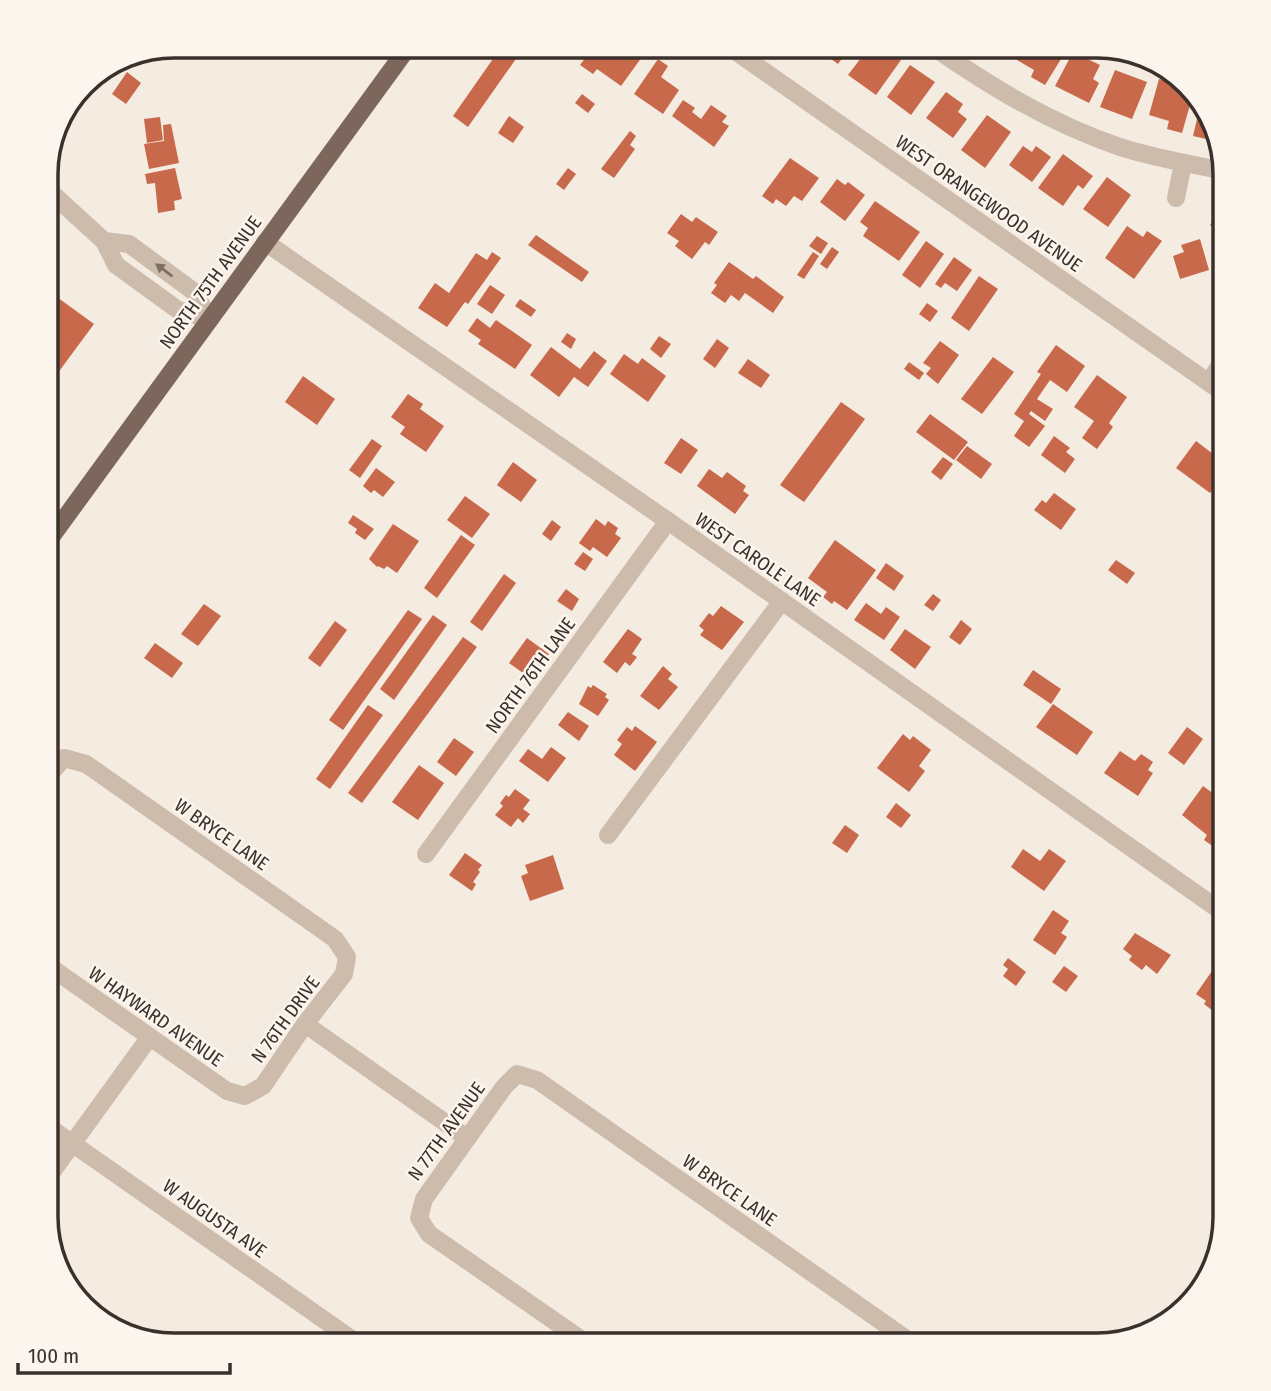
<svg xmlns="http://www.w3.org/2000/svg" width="1271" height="1391" viewBox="0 0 1271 1391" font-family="'Fira Sans Condensed',sans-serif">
  <rect width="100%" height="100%" fill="#f4ebe1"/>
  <!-- building -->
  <g fill="#c8694b">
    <path d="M502,46l16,10 -50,71 -15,-11z"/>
    <path d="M594,46h47l6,4 -26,36 -24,-17 -4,5 -13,-9z"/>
    <path d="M813,46h38l-13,18z"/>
    <path d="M870,46h11l20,14 -25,35 -28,-20z"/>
    <path d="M985,46h26l-9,12z"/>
    <path d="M1025,46h44l-24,39 -14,-8 3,-7 -17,-10z"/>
    <path d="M1073,52l27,13 -7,14 6,4 -10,20 -34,-17z"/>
    <path d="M658,59l10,7 -7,11 18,13 -16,24 -29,-20z"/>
    <path d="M910,65l25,17 -24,33 -24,-18z"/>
    <path d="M1115,70l32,12 -15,37 -32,-12z"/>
    <path d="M127,72l14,11 -15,21 -14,-10z"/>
    <path d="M1159,79l30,8 5,4 -12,42 -15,-4 2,-8 -20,-6z"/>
    <path d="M946,92l17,12 -5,8 9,7 -14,19 -27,-20z"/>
    <path d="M582,94l13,10 -7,9 -13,-10z"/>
    <path d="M683,100l12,8 -3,4 9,7 10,-14 16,11 -5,6 7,4 -15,21 -42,-31z"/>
    <path d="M1201,102l14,39 -22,-5z"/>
    <path d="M987,115l24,17 -26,36 -24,-18z"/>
    <path d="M509,116l15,11 -11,16 -15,-10z"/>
    <path d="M160,117l3,23 -16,3 -3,-24z"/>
    <path d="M171,124l8,39 -30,6 -5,-25 20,-3 -1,-16z"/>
    <path d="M630,131l6,5 -6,9 5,4 -21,29 -13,-9z"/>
    <path d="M1023,146l9,6 4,-6 15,11 -19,25 -23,-17z"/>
    <path d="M1063,154l30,22 -10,13 -5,-4 -15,21 -25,-18z"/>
    <path d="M790,158l29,20 -17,23 -8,-5 -8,10 -10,-7 -3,5 -11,-8z"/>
    <path d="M175,168l7,31 -8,2 1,9 -17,3 -3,-30 -8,1 -2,-10z"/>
    <path d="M568,168l8,6 -12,16 -8,-6z"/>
    <path d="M1107,177l24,18 -23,32 -25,-18z"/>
    <path d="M837,179l8,6 3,-3 17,13 -20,26 -25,-19z"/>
    <path d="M875,201l45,31 -21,29 -36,-25 5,-8 -8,-6z"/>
    <path d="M1225,204v32l-15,-11z"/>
    <path d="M681,214l11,8 4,-5 22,15 -9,13 -4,-3 -13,17 -17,-13 4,-5 -12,-8z"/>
    <path d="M1127,226l16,11 4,-6 15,10 -28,38 -29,-21z"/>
    <path d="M536,235l53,37 -7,10 -54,-37z"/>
    <path d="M817,236l11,7 -7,11 -12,-8z"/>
    <path d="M1200,239l9,31 -29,9 -7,-23 11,-4 -3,-7z"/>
    <path d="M926,241l18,13 -24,34 -18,-13z"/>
    <path d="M832,247l7,5 -12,17 -7,-5z"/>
    <path d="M492,252l9,6 -33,46 -3,-2 -18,25 -29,-19 17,-25 14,10 27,-40 11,7z"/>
    <path d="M813,252l6,4 -15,23 -7,-4z"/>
    <path d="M954,257l18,13 -15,21 -12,-8 -4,5 -6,-4z"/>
    <path d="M729,262l24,17 3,-3 28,21 -11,16 -28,-20 -6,8 -8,-6 -6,8 -14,-10 6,-8 -3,-2z"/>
    <path d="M979,276l19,13 -29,42 -18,-13z"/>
    <path d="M490,285l15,10 -13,19 -15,-10z"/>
    <path d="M46,289l48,35 -48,65z"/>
    <path d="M520,299l16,11 -5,7 -16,-11z"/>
    <path d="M927,303l11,8 -8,11 -11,-8z"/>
    <path d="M477,318l13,10 6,-8 36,25 -17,24 -37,-25 3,-4 -13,-9z"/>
    <path d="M567,333l9,6 -5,10 -10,-7z"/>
    <path d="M659,336l12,8 -10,14 -11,-9z"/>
    <path d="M717,339l12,9 -14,20 -12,-9z"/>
    <path d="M940,341l19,14 -21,29 -12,-10 5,-6 -8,-5z"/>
    <path d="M1056,345l29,21 -18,26 -17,-12 -13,19 16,10 -8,12 -14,-10 -2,3 16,12 -16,21 -15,-11 10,-15 -10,-7 27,-40 -4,-2z"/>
    <path d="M551,347l29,22 14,-18 13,10 -19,26 -14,-10 -15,20 -29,-22z"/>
    <path d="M624,354l14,10 4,-6 24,18 -18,26 -38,-28z"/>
    <path d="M993,357l21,15 -32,42 -21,-15z"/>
    <path d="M748,359l22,16 -9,13 -23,-15z"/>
    <path d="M909,362l15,11 -5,7 -15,-11z"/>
    <path d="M1097,375l30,22 -18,26 4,4 -16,22 -15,-11 12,-17 -20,-14z"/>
    <path d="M303,376l32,23 -18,26 -32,-23z"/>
    <path d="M408,394l15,10 -3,5 24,17 -18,26 -26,-18 5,-7 -14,-10z"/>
    <path d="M841,402l24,17 -61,83 -24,-17z"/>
    <path d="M930,414l38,28 -14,18 -38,-28z"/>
    <path d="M1054,436l16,12 -4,4 9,7 -10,14 -24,-18z"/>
    <path d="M681,438l17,12 -17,24 -17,-11z"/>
    <path d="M372,439l10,7 -22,32 -11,-8z"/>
    <path d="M1196,441l29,22 -1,34 -11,-8 -3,4 -34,-25z"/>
    <path d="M967,446l25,18 -11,15 -25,-19z"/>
    <path d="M943,457l10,7 -12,16 -10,-8z"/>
    <path d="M513,462l24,18 -16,22 -24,-17z"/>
    <path d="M376,468l19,14 -12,15 -9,-7 -3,3 -8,-7z"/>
    <path d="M709,469l13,9 5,-6 19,14 -3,5 6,4 -14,19 -38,-28z"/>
    <path d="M1054,493l22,16 -15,21 -27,-20 8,-10 4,3z"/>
    <path d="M465,496l25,18 -18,24 -25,-18z"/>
    <path d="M353,515l21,14 -9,11 -10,-7 2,-4 -9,-6z"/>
    <path d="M596,519l9,7 3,-5 10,7 -3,6 6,4 -14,19 -14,-10 -3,4 -11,-8z"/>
    <path d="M552,520l9,7 -10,14 -9,-7z"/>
    <path d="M393,524l26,17 -22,32 -10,-7 -3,3 -6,-3 -1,1 -8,-8z"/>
    <path d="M461,535l14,10 -38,53 -13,-10z"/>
    <path d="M835,540l41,30 -29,40 -13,-9 -2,3 -9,-7 4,-5 -19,-14z"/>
    <path d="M583,552l10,7 -8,12 -11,-7z"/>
    <path d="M1116,560l19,13 -8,11 -19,-14z"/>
    <path d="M886,563l18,13 -10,15 -18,-13z"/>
    <path d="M504,574l12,9 -34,48 -12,-9z"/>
    <path d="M566,589l13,10 -7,12 -15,-10z"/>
    <path d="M933,594l8,6 -8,11 -9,-6z"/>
    <path d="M866,603l15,11 5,-7 14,10 -16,23 -30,-20z"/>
    <path d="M204,604l17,12 -23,30 -17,-12z"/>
    <path d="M721,606l23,16 -22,28 -22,-15 4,-5 -5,-4 10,-13 4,3z"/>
    <path d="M408,610l14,9 -79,111 -14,-10z"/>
    <path d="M433,615l14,10 -53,75 -14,-11z"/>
    <path d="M961,620l11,9 -12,16 -11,-8z"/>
    <path d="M335,621l12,9 -27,37 -12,-9z"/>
    <path d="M628,629l14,10 -10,15 5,3 -7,9 -5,-4 -8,11 -14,-11z"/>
    <path d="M905,629l26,18 -16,22 -25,-19z"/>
    <path d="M463,637l14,10 -115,156 -14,-10z"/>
    <path d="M527,638l22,16 -13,19 -8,-6 -5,6 -14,-10z"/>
    <path d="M155,643l28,20 -11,15 -28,-20z"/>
    <path d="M663,666l9,8 -4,5 10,8 -19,23 -19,-14z"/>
    <path d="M1033,670l28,19 -10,15 -28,-19z"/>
    <path d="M593,685l14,9 -2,3 4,3 -11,16 -19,-12 9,-18 3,2z"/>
    <path d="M1053,704l40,28 -16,23 -41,-28z"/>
    <path d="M368,705l15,10 -53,74 -14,-10z"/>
    <path d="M568,712l21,14 -10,15 -21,-16z"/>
    <path d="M635,726l22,16 -22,29 -21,-16 8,-11 -5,-4 10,-13 5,4z"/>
    <path d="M1187,727l16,12 -19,26 -16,-12z"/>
    <path d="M903,734l7,6 3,-4 18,14 -12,16 6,5 -16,21 -32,-24z"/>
    <path d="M454,738l20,14 -18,24 -19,-14z"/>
    <path d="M551,747l15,11 -18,24 -29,-21 9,-12 14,10z"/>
    <path d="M1120,751l15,10 6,-7 12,8 -5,8 5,3 -15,23 -34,-23z"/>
    <path d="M419,765l25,18 -26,37 -26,-18z"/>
    <path d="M1203,786l18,13 4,-6v54l-4,5 -17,-12 3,-5 -25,-20z"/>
    <path d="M515,789l15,11 -7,9 7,5 -7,9 -5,-5 -7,9 -16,-12 8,-9 -3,-3 6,-8 3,2z"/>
    <path d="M896,803l15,12 -10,13 -15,-11z"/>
    <path d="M845,825l14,10 -12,18 -15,-10z"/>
    <path d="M1023,849l17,12 9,-12 17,12 -22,30 -33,-24z"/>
    <path d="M465,853l17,12 -4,5 2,2 -7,10 3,2 -4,7 -23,-16z"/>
    <path d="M553,855l11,34 -34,12 -9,-25 7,-3 -3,-8z"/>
    <path d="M1053,910l16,11 -8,12 6,4 -12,18 -22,-15z"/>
    <path d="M1135,933l36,22 -14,19 -11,-9 -4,5 -13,-10 3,-4 -9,-7z"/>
    <path d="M1008,958l18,14 -10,14 -13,-10 5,-7 -5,-4z"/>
    <path d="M1064,966l14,10 -12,16 -14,-10z"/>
    <path d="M1212,971l13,10v39l-21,-16 2,-3 -10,-7z"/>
  </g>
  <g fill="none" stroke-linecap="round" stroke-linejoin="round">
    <!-- minor -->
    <g stroke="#cdbbac" stroke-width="18">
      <path d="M728,46l497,348"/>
      <path d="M932,46c59,41 120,78 188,101 34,11 70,17 105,24"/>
      <path d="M46,188l58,53 12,24 62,45 32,9"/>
      <path d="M1176,198l7,-35"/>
      <path d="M104,241l25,3 64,47 17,28"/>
      <path d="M265,242l403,279 557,393"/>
      <path d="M1209,382l16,-24"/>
      <path d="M608,835l174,-234"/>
      <path d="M426,854l242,-333"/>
      <path d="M46,964l181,127 18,5 18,-10 42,-62 39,-50 3,-17 -12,-18 -249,-175 -22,-6 -18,20"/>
      <path d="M305,1024l162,114"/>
      <path d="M46,1125l314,220"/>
      <path d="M46,1180l103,-142"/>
      <path d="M589,1345l-160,-111 -10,-16 5,-19 80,-112 13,-13 20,6 378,265"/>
    </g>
    <!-- major -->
    <path stroke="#7d675c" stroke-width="18" d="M46,544l363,-498"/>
  </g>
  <!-- one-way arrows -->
  <defs><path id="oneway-solid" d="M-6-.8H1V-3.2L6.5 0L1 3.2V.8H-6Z" transform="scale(1.75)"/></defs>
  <use fill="#7d6f65" href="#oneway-solid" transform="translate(164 270) rotate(-143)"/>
  <g text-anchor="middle" stroke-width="5" stroke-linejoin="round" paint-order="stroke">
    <!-- street labels -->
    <g font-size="19" fill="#3b302b" stroke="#fbf5ee">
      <text transform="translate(989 203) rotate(35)" y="7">WEST ORANGEWOOD AVENUE</text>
      <text transform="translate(210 282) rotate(-54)" y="7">NORTH 75TH AVENUE</text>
      <text transform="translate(758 559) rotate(35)" y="7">WEST CAROLE LANE</text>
      <text transform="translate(530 675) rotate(-54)" y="7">NORTH 76TH LANE</text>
      <text transform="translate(222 834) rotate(35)" y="7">W BRYCE LANE</text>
      <text transform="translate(156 1016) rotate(35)" y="7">W HAYWARD AVENUE</text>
      <text transform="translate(285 1019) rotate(-54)" y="7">N 76TH DRIVE</text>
      <text transform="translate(446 1131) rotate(-54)" y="7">N 77TH AVENUE</text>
      <text transform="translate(730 1190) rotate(35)" y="7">W BRYCE LANE</text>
      <text transform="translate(215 1218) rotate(35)" y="7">W AUGUSTA AVE</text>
    </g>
  </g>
  <!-- crop -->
  <path d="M0 0H1271V1391H0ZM174 58H1097A116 116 0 0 1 1213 174V1217A116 116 0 0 1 1097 1333H174A116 116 0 0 1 58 1217V174A116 116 0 0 1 174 58Z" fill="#fbf5ee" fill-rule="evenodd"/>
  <path fill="none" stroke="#3b302b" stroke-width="3.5" d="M174 58H1097A116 116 0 0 1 1213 174V1217A116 116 0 0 1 1097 1333H174A116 116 0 0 1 58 1217V174A116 116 0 0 1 174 58Z"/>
  <!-- scale -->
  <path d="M18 1363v10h212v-10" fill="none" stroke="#3b302b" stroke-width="3.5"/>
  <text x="28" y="1363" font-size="21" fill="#3b302b" stroke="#fbf5ee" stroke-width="5" paint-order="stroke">100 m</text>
</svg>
